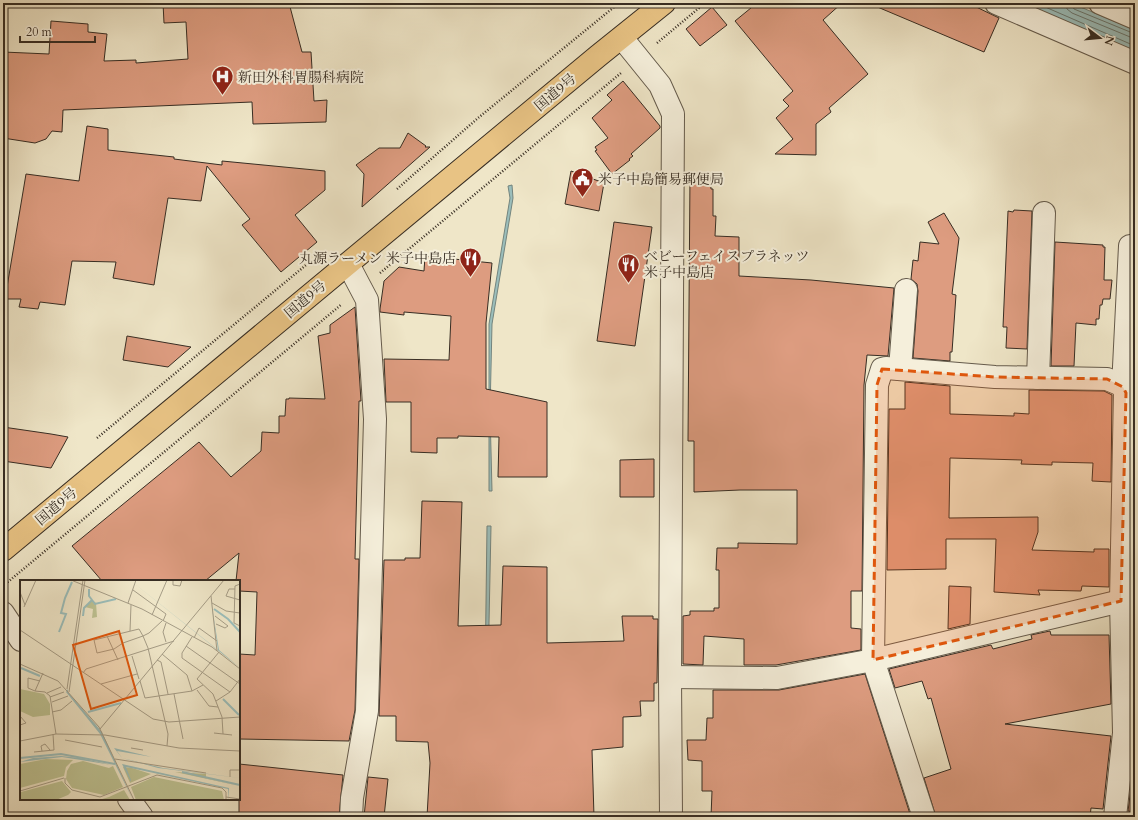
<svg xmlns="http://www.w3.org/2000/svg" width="1138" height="820" viewBox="0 0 1138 820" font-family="Cardo,'Noto Serif JP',serif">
  <rect width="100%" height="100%" fill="#efe6c8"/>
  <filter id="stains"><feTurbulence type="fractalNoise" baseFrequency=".005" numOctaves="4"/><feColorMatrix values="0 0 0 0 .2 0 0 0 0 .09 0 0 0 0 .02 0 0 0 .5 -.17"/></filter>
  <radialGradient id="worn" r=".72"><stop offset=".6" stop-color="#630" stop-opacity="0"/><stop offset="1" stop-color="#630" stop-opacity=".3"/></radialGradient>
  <!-- water -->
  <g fill="#9bbebb" stroke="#73847e">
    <path d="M1014,3h57l64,27v26z"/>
    <path d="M512,185l1,13 -21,126 -2,88 2,79h-3v-167l21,-126 -2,-12z"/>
    <path d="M487,526h4l-6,291h-3l2,-60z"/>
  </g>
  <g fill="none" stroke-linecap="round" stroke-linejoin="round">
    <!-- shore -->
    <g stroke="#69766f" stroke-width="1">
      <path d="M1036,3l99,43"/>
      <path d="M1066,3l1,6 5,4 63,26"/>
      <path d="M1071,3l3,6 61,25"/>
    </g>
  </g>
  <!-- building -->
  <g fill="#dd9c80" stroke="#372d23">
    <path d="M163,3h126l13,49h9l3,49 13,-1 -1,22 -73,2 -1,-22 -189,8 -1,22 -10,-1 -6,8 -11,4 -32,-5v-86l46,2 2,-33 37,3v8l19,2 -3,27 32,-1v3l52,-4 -2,-37 -22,1z"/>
    <path d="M757,3h85l-19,17 45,54 -39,34 2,4 -15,12v31l-41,-1 18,-15 -17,-21 13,-12 -6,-6 10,-9 -58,-70z"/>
    <path d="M868,3h100l31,15 -15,34z"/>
    <path d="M712,7l15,18 -27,21 -14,-17z"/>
    <path d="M623,81l37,45v2l-29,26 2,2 -4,3 1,1 -18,14 -17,-23 2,-1 -2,-3 13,-9 -16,-20 20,-18 -5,-5z"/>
    <path d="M87,126l21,3v21l66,7v2l48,6v-4l103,10v19l-30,25 22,27 -36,30 -39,-47 8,-6 -43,-53 -6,35 -33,-3 -14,87 -41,-7 3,-16 -44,-1 -7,44 -25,-3 -2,7 -19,-2 2,-8h-16l21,-125 53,7z"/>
    <path d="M408,133l18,13 -1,1h5l-68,60 2,-33 -8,-9 23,-17h21z"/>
    <path d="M571,171l33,12 -5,28 -34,-7z"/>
    <path d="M710,173l1,16h2v27h3l-1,20 24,1v39l72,4 83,8 -6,68 -21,-1 -3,30 -2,206h-11v37l10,1v21l-85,15h-32v-26l-40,-3 -1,29 -20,-1v-48l7,-1v-4h24v-3h5v-38h-3l1,-22h21v-5l59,1v-54h-57l-46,2v-51h-6l2,-266z"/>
    <path d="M1014,210l18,1 -5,138 -21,-1 1,-21h-4l5,-116 5,1z"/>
    <path d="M944,213l15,25 -7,56 4,1 -4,57h-2v9l-37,-3 5,-67 -1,-7 -6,-5 2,-19 5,1 2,-19 19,2 -11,-22z"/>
    <path d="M614,222l38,5 -17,119 -38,-5z"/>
    <path d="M1055,242l48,3v2h2l-1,33h8l-2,19h-7l-1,6h-2l-1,14h-3v6l-20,-2 -2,43h-23z"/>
    <path d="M425,256l67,7 -6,60v66l61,13v75h-49l1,-40 -41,-1v2h-21v15l-26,-1v-50h-25l-2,-43 65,1 2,-44 -47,-4v3l-24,-3v-3l4,-28 15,-14 25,4z"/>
    <path d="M355,307l6,94h-2l-4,158h4l-4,151 -6,31 -110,-2v-85l16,1 2,-63 -18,-1v-10h-3l3,-28 -34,28h-103l-30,-35 127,-104 32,35 30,-26 1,-19 17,1v-17h6l1,-17h3v-1l36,1 -7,-63 12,-3v-8z"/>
    <path d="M127,336l64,11 -23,20 -45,-7z"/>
    <path d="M905,382l45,4v28l64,2v-3l15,1v-24l75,1 8,4 -1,87 -19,-1 1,-18 -41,-1v3l-31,-1 1,-4 -72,-2 -1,60 89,-1v15l-6,18 62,2v-3h15v38l-27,-1 -1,5 -43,-1 2,5 -46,-3 2,-53h-50v30l-59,1 2,-161h16z"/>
    <path d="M3,427l48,7 17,3 -17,31 -48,-7z"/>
    <path d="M654,459v38h-34v-37z"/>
    <path d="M422,501l40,1 -4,124 43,-1 2,-59 44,1v76l77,-2 -2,-25h31v3h5l-1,64h-3v18h-14l1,15 -18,1v30l-31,3 2,67h-167l3,-54 -2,-21 -32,-1v-25h-17l5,-156h21v-2h15z"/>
    <path d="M949,586l22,1 -1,37 -22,5z"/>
    <path d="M1050,631l1,4h58l2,69 -106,20 106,12 -8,73 -12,-1 -1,9h-154l-12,-39 27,-9 -20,-71 -3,1 -6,-18 -27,7 -6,-19 102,-24 2,4 39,-10 -1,-4z"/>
    <path d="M865,674l46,143h-200l1,-26h-10v-30l-14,-1 -1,-20h19l1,-22h6v-28h66z"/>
    <path d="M239,764l104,11 -4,42h-100z"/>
    <path d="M368,777l20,2 -4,38h-20z"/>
    <path d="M1132,780h3v32l-7,-1z"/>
  </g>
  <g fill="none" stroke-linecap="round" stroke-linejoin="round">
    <defs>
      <g id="minor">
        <path d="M996,3l139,60"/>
        <path d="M1100,3l35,15"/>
        <path d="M622,38l38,47 13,29 -3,563 1,140"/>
        <path d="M348,264l19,36 8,119 -8,292 -15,87 -1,19"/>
        <path d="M900,369l6,-79"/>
        <path d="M1038,378l6,-165"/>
        <path d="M1123,387l7,-141"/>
        <path d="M3,613l18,27"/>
        <path d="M670,677l107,1 96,-18 248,-59"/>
        <path d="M129,799l13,18"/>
        <path d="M924,817l-51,-157 4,-275 5,-16 4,-1 109,9 112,2 12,5 6,6 -4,211 3,132 -9,84"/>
      </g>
      <path id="highway" d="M3,550l595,-494 66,-53"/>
    </defs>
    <!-- minor casing -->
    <use href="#minor" stroke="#655b4c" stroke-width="24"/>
    <!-- highway casing -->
    <use href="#highway" stroke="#372d23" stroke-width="24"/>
    <!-- path -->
    <g stroke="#372d23" stroke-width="2.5" stroke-dasharray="1 2" stroke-linecap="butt">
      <path d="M657,43l48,-40"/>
      <path d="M397,189l81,-71 141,-115"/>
      <path d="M380,273l241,-200"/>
      <path d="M97,438l209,-173"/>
      <path d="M3,586l339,-282"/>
    </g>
    <!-- minor -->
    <use href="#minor" stroke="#f5efdb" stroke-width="22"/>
    <!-- highway -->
    <use href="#highway" stroke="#e8c384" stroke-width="22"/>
  </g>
  <!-- marked area -->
  <path fill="#df570d" fill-opacity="0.2" stroke="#df570d" stroke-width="3" stroke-dasharray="8 5" stroke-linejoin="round" d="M882,369l113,8 112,2 16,8 3,6 -5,208 -248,59 4,-275z"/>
  <!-- icons -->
  <defs>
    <symbol id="hospital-pin" viewBox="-11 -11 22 30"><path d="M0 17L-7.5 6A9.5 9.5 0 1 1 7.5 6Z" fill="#8f2418" stroke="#f5efdb"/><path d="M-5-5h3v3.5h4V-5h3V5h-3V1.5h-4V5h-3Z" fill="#fff"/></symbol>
    <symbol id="civic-pin" viewBox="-11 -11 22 30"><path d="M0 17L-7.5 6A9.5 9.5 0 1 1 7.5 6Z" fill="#8f2418" stroke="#f5efdb"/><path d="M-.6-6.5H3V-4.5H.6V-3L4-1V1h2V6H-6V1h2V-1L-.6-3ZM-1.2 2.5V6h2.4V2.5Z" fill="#fff"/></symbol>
    <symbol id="restaurant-pin" viewBox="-11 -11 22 30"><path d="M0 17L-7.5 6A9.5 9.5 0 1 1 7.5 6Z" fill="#8f2418" stroke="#f5efdb"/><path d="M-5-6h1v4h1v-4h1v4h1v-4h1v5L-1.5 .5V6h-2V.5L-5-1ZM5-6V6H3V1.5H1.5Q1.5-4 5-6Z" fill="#fff"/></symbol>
  </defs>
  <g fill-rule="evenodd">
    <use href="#hospital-pin" x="210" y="64" width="25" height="34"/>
    <use href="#civic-pin" x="570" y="166" width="25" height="34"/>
    <use href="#restaurant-pin" x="458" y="246" width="25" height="34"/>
    <use href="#restaurant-pin" x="616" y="252" width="25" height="34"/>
  </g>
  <g text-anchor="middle" stroke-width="4" stroke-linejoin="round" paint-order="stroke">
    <!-- poi labels -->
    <g font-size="14" fill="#372d23" stroke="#f5efdb" text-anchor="start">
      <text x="238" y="82">新田外科胃腸科病院</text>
      <text x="598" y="184">米子中島簡易郵便局</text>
      <text x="644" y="261">ベビーフェイスプラネッツ<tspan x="644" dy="16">米子中島店</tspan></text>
      <text x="456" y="263" text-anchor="end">丸源ラーメン 米子中島店</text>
    </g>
    <!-- street labels -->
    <g font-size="14" fill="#372d23" stroke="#f5efdb">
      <text transform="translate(555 92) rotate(-40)" y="5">国道9号</text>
      <text transform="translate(305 299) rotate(-40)" y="5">国道9号</text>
      <text transform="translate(56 506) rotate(-40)" y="5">国道9号</text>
    </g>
  </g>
  <!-- overview -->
  <g transform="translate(20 580)">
    <rect width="220" height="220" fill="#efe6c8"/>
    <path d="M72,20l4,3 1,14 -5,1 1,-9 -8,-2zM0,109l24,5 6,10v11l-17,2 -13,-6zM26,179l27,1 -7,7 -2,9 -44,12v-24zM63,181l26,7 4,-2 10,21 -19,8 -32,-7 -6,-9 1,-8 4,-7zM103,187l9,1 19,6 -21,9zM155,192l31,2v4l34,8zM134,197l68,14 2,9h-88l-5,-13zM42,201l9,11 -3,3 -12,5h-36l1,-8zM104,210l6,10h-31l10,-3z" fill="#bec393"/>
    <path d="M110,0l88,70 -7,-49 8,49 21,18zM48,109v3l34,40 31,68 -33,-66 -34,-42zM94,168l38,9 -35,-6 5,7 41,10 77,10 -82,-10 -36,-10zM41,176l19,2 32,7 -50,-8 -42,5 13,-4zM102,184l107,24 -1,12v-11l-102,-22 5,13v2z" fill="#9bbebb"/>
    <path fill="none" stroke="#9bbebb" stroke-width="2" d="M69,9v7l6,8 21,-5M194,29l14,10 12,13M63,36l1,-8 8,-8M39,52l7,-18 -5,-1 4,-15 7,-16M1,88l19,8M203,119l16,16M68,132l33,-9M0,178l41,-4 54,10M162,192l58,13"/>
    <path fill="none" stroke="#a59c86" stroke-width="1" d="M51,0l71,29 70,38 28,22M153,0v5l7,1 2,-6M220,4l-5,2 -1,37 6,3M215,9h-6l-3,7 14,4M113,10l33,24 -3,7M0,12l5,13M191,16l6,55M108,23l8,-23M192,23l14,8 14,2M4,27l12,-27M132,35l15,-35M195,36l13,10 -3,2 -9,-4M142,41l-13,12 -6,3 -20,7 -9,6 -17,4 -3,-13 45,-11 4,7 5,12 20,86 -1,12M0,50l133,89 16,3 71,-5M110,51l1,-26M87,56l11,24M172,57l-10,16v5l48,34M174,58l5,-10 18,13M146,62l-3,-10 3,-9M166,66l54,38M199,72l-22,27 16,15 9,23 1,17M142,74l25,21 5,16M112,76l7,23M137,80l4,2 7,32M0,84l38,17 41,46 35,73M23,93l-8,18 10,1 5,4 6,38M63,93l3,-4 88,-28M120,101l5,17 47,-7 11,-6M81,104l36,-10M47,109l16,-109M177,110l12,16 9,1M15,111l-7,-3v-10l12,3M49,112l16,-112M27,113l14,-6M154,114l9,45M30,117l14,-5M196,121l14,-9 10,-13M32,122l16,-6M32,132l9,-2 11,-9M0,136l6,7 -6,2M80,149l124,-149M194,153l18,2M45,160l37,7M0,161l36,-7 49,1 74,13 61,3M111,168l12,2M22,171l-1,-5 4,-2 5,6M14,172l20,-2 -1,-16M95,179l91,14M210,197v-7h10M45,198v5l7,7 28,7 57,-22 65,13 4,4v8M0,211l44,-13M206,217l14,2"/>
    <path fill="#df570d" fill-opacity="0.15" stroke="#df570d" stroke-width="2" d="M99,51l18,64 -46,14 -18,-64z"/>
    <rect width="220" height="220" fill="none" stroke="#372d23" stroke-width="2"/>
  </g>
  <!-- margin -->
  <rect width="1138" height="820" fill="none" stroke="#efe6c8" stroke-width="16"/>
  <rect x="4" y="4" width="1130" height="812" fill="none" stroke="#372d23" stroke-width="2"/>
  <rect x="8" y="8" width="1122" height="804" fill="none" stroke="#372d23"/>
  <!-- north arrow -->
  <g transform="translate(1100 38) rotate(106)" stroke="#f5efdb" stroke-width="3" paint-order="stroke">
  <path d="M0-3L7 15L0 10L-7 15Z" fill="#372d23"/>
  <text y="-6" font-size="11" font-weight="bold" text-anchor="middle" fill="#372d23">N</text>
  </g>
  <!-- scale -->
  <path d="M20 36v6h75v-6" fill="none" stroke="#372d23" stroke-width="2"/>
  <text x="26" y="36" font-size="12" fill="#372d23" stroke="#f5efdb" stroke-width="3" paint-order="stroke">20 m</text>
  <rect width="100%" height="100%" filter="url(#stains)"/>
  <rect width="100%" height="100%" fill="url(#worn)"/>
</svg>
